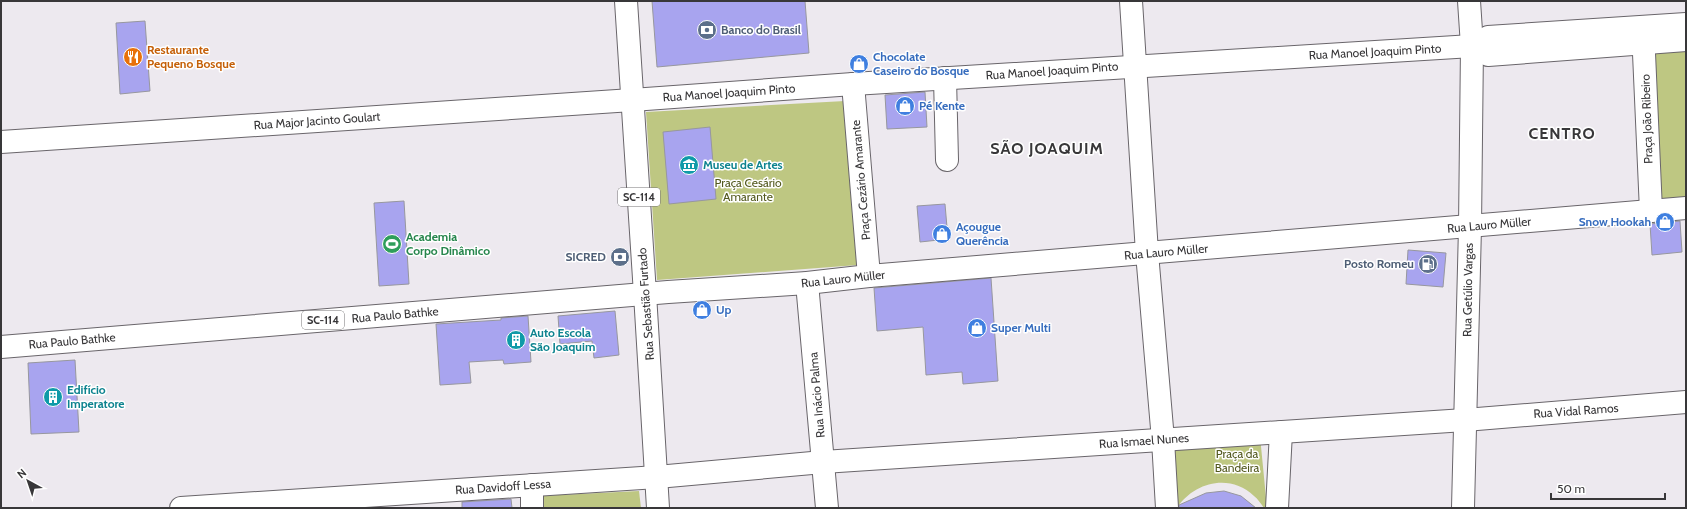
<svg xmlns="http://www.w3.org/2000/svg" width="1687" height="509" viewBox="0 0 1687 509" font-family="Cabin,sans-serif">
  <rect width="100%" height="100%" fill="#ede9ef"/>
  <!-- green -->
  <g fill="#bec782">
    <path d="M1686,43v154l-29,2 -7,-153z"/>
    <path d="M845,101l13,164 -201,15 -11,-168z"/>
    <path d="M1260,436l7,72h-3c-3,-4 -6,-9 -10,-12 -24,-23 -60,-14 -77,12l-9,-65z"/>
    <path d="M639,491l2,17h-102v-12z"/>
  </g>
  <!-- building -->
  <g fill="#a8a4ef" stroke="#97979e">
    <path d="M652,1h153l4,52 -152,14z"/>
    <path d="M145,21l5,70 -30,3 -4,-71z"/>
    <path d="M925,92l2,35 -40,2 -2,-34z"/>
    <path d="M710,127l6,72 -47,5 -6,-72z"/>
    <path d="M404,201l5,83 -30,2 -5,-83z"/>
    <path d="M945,204l3,35 -28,3 -3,-36z"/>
    <path d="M1680,221l2,31 -30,3 -2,-31z"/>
    <path d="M1408,250l38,3 -3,34 -37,-3z"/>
    <path d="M991,278l7,103 -35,3 -1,-12 -36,3 -3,-48 -46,4 -3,-43z"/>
    <path d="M615,311l4,44 -25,3 -2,-17 -32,3 -2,-28z"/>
    <path d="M528,316l3,46 -27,2 -1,-4 -34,2 2,21 -31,2 -4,-61 65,-4v-2z"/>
    <path d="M75,360l4,72 -48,2 -3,-71z"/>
    <path d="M1224,491l17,5 15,12h-77v-3l27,-12z"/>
    <path d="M511,499l1,9h-50v-6z"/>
  </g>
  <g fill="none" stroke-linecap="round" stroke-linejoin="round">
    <defs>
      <g id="minor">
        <path d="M1131,1l16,252 16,187 4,68"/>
        <path d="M1643,31l8,180"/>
        <path d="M1472,46l16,9 198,-15"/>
        <path d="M945,78l2,82"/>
        <path d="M853,84l16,192"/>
        <path d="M1,142l631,-42 221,-16 619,-38 16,-9 198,-13"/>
        <path d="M807,283l20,225"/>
        <path d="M645,294l13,214"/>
        <path d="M532,485v23"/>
        <path d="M181,508l476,-31 166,-15 642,-42 221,-18"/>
        <path d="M1277,508l4,-76"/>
      </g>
      <g id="major">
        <path d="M626,1l19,293"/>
        <path d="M1,347l667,-55 139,-9 62,-7 817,-68"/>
        <path d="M1463,508l7,-281 2,-181 -3,-45"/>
      </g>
    </defs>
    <!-- minor casing -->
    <use href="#minor" stroke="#69656a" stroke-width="24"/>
    <!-- major casing -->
    <use href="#major" stroke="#69656a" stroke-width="24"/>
    <!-- minor -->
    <use href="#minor" stroke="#fff" stroke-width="22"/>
    <!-- major -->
    <use href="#major" stroke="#fff" stroke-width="22"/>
  </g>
  <!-- icons -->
  <defs>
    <symbol id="bank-disc" viewBox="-11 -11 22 22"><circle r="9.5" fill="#5c6f8a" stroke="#fff"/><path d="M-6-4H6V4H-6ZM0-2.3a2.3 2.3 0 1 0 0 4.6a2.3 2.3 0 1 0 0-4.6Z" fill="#fff"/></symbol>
    <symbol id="restaurant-disc" viewBox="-11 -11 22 22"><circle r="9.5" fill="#e8710a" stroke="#fff"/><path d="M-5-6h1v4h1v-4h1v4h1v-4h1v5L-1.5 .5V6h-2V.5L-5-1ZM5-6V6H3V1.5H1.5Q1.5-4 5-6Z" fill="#fff"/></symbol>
    <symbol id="shop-disc" viewBox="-11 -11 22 22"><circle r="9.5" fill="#3f7fe0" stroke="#fff"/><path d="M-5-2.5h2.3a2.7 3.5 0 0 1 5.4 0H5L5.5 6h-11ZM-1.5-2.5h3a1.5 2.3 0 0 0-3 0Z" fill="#fff"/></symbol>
    <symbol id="museum-disc" viewBox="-11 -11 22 22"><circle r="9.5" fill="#0f9aa8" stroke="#fff"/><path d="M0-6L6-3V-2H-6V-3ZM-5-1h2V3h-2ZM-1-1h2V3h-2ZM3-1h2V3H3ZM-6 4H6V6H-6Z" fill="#fff"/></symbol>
    <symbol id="stadium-disc" viewBox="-11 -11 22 22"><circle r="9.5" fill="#2e9e5b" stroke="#fff"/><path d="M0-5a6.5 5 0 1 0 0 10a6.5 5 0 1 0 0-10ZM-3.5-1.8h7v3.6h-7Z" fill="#fff"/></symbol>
    <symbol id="fuel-disc" viewBox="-11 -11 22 22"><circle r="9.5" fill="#5c6f8a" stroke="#fff"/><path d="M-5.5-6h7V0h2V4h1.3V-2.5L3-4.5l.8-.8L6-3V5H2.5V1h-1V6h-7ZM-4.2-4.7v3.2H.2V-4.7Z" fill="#fff"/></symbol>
    <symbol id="building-disc" viewBox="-11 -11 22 22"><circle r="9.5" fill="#0f9aa8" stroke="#fff"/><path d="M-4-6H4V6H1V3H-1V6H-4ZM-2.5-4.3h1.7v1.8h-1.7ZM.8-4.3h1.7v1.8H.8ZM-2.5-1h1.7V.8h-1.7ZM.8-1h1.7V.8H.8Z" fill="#fff"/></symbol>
  </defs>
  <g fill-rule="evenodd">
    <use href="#bank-disc" x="696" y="19" width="22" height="22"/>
    <use href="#restaurant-disc" x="122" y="46" width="22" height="22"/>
    <use href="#shop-disc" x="848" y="53" width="22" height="22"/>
    <use href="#shop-disc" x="894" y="95" width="22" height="22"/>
    <use href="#museum-disc" x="678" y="154" width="22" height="22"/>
    <use href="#shop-disc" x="1654" y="211" width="22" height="22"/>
    <use href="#shop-disc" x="931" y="223" width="22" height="22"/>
    <use href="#stadium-disc" x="381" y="233" width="22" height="22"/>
    <use href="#bank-disc" x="609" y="246" width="22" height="22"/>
    <use href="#fuel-disc" x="1417" y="253" width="22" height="22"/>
    <use href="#shop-disc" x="691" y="299" width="22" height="22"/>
    <use href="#shop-disc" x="966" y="317" width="22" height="22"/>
    <use href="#building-disc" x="505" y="329" width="22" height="22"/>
    <use href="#building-disc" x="42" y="386" width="22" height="22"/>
  </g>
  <g text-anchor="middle" stroke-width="3" stroke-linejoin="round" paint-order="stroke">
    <!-- shield labels -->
    <g fill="#fff" stroke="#747374" stroke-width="1">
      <rect x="618" y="188" width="42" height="18" rx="3"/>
      <rect x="302" y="311" width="42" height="18" rx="3"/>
    </g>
    <g font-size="11" font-weight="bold" fill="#383739">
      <text x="639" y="201">SC-114</text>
      <text x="323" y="324">SC-114</text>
    </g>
    <!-- service labels -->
    <g font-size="12" font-weight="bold" fill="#4e5e75" stroke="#fff" text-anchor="end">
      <text x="721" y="34" text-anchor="start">Banco do Brasil</text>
      <text x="606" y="261">SICRED</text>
      <text x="1414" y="268">Posto Romeu</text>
    </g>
    <!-- food labels -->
    <g font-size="12" font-weight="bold" fill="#c56008" stroke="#fff" text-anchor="start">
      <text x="147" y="54">Restaurante<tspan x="147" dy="14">Pequeno Bosque</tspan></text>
    </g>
    <!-- street labels -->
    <g font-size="12" fill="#383739" stroke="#fff">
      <text transform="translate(1375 52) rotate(-3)" y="4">Rua Manoel Joaquim Pinto</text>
      <text transform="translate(1052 71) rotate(-4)" y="4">Rua Manoel Joaquim Pinto</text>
      <text transform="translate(729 93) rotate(-4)" y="4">Rua Manoel Joaquim Pinto</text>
      <text transform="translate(1647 119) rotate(-92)" y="4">Praça João Ribeiro</text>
      <text transform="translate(317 121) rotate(-4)" y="4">Rua Major Jacinto Goulart</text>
      <text transform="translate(861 180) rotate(-95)" y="4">Praça Cezário Amarante</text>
      <text transform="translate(1489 225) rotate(-5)" y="4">Rua Lauro Müller</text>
      <text transform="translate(1166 252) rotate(-5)" y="4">Rua Lauro Müller</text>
      <text transform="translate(843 279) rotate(-6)" y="4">Rua Lauro Müller</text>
      <text transform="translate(1468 290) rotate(-89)" y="4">Rua Getúlio Vargas</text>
      <text transform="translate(646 304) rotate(-94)" y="4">Rua Sebastião Furtado</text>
      <text transform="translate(395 315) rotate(-5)" y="4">Rua Paulo Bathke</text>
      <text transform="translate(72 341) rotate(-5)" y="4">Rua Paulo Bathke</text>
      <text transform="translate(817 395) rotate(-95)" y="4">Rua Inácio Palma</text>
      <text transform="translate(1576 411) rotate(-4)" y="4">Rua Vidal Ramos</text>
      <text transform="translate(1144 441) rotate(-4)" y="4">Rua Ismael Nunes</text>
      <text transform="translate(503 487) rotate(-4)" y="4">Rua Davidoff Lessa</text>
    </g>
    <!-- shop labels -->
    <g font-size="12" font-weight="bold" fill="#366cbe" stroke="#fff" text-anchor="start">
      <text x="873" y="61">Chocolate<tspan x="873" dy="14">Caseiro do Bosque</tspan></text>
      <text x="919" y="110">Pé Kente</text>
      <text x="1651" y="226" text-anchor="end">Snow Hookah</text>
      <text x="956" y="231">Açougue<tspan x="956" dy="14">Querência</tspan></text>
      <text x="716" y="314">Up</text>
      <text x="991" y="332">Super Multi</text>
    </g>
    <!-- culture labels -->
    <g font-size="12" font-weight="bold" fill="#0d838f" stroke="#fff" text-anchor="start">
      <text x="703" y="169">Museu de Artes</text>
      <text x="530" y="337">Auto Escola<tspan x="530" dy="14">São Joaquim</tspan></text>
      <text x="67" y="394">Edifício<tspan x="67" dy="14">Imperatore</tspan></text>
    </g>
    <!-- park labels -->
    <g font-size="12" fill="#52581d" stroke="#fff">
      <text x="748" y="187">Praça Cesário<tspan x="748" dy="14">Amarante</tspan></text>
      <text x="1237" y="458">Praça da<tspan x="1237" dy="14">Bandeira</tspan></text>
    </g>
    <!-- leisure labels -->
    <g font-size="12" font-weight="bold" fill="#27864d" stroke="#fff" text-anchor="start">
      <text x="406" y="241">Academia<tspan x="406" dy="14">Corpo Dinâmico</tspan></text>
    </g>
    <!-- district labels -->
    <g font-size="16" font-weight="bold" letter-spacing="1" fill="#383739" stroke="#fff">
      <text x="1562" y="139">CENTRO</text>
      <text x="1047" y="154">SÃO JOAQUIM</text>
    </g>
  </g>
  <!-- border -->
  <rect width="1687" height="509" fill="none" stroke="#383739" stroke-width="4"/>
  <!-- north arrow -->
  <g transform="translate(28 481) rotate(320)" stroke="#ffffff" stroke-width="3" paint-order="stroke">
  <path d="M0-3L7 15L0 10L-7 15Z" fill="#383739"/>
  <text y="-6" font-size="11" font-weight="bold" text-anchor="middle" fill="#383739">N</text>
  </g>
  <!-- scale -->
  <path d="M1551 493v6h114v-6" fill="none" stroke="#383739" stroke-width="2"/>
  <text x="1557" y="493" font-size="12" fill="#383739" stroke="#ffffff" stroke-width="3" paint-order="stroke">50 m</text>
</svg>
